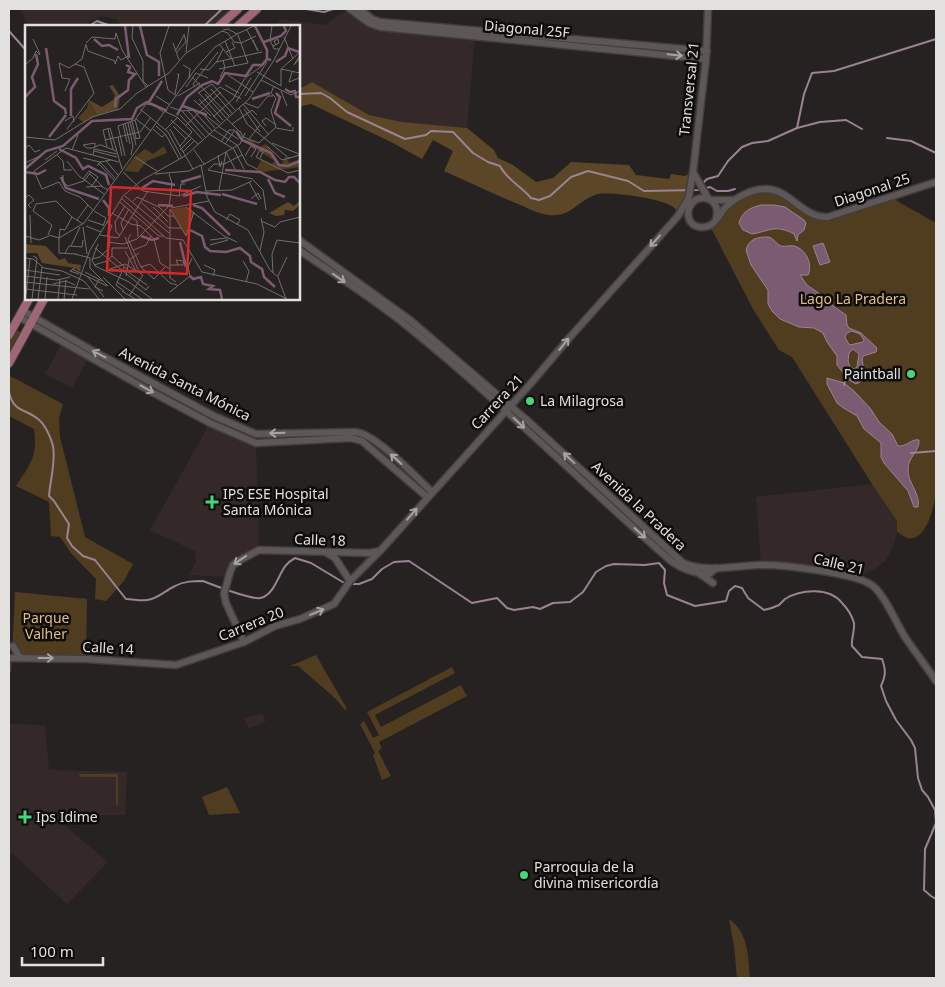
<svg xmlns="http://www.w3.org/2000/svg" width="945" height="987" viewBox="0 0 945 987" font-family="'Noto Sans',sans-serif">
  <rect width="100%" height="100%" fill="#262221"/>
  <!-- built -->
  <g fill="#342928">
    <path d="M18,9h220l-19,17h-97l-6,-7 -15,-3 -19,10h-54l-6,-14z"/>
    <path d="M348,9l12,8 115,20 -8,91 -65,-6 -33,-7 -57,-33 -13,6v-62h-25l7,-7 44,6z"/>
    <path d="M63,342l26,15 -17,31 -27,-14z"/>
    <path d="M210,423l46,20 3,107 -19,10 -12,17 -39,-2 7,-13 -1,-11 -45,-21z"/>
    <path d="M872,484l25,37 1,5 -3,15 -3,8 -6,11 -8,7 -22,12 -95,-14 -5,-68z"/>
    <path d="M262,713l4,8 -17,8 -5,-11z"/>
    <path d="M9,724l36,1 4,45 78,2 -2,43h-73l56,47 -41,42 -55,-51 -3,4z"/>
  </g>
  <!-- green -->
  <g fill="#503d1f">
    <path d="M768,189l54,28 72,-21 3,5 39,22v270c-2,12 -9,49 -28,45 -3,0 -7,-4 -11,-6v-11l-25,-37 -80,-127 -13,-7 -25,-39 -44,-85 24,-26z"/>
    <path d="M15,329l7,4 -13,24v-17z"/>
    <path d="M9,376l5,2 49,26 -4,14 1,19 25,100 48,27 -9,17 -18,20 -11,-2 1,-20 -25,-26 -11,-16 -9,-1 -2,-34 -33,-16c14,-22 22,-29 18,-57l-25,-13z"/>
    <path d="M15,592l72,7 -1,60 -74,-1 -1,15 -2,-1v-14h3z"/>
    <path d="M316,655l31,54 -2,1 -9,-11 -38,-33h-8z"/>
    <path d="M452,667l3,6 -80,42 6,12 80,-42 6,11 -88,46 3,6 -4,3 13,25 -9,4 -9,-25 2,-2 -15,-29 4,-3 9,17 6,-3 -12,-23z"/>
    <path d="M79,774h39v31h-2v-28h-36z"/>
    <path d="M227,787l13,26 -31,2 -7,-18z"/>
    <path d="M729,919c20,14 19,38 21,59h-13l-3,-32z"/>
  </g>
  <!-- forest -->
  <path fill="#5b4627" d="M312,82l57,33 33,7 65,6 27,22 4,8 15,7 23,17 17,-4 18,-16 58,3 7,10 33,4 2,-5 14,2 8,-4 -5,26 -11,15c-1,-3 -1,-4 -4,-6 -9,-8 -67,-17 -78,-12 -21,8 -25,25 -52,19 -9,-2 -17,-7 -25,-10 -25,-10 -49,-22 -74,-33l9,-20 -20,-11 -11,19 -31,-17 -80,-38 -9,2 -3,3v-21l4,-1z"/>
  <!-- water -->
  <g fill="#7b5b72" stroke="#9a8393" fill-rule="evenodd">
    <path d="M761,205h13l11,2 19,13 2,3 -2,7 -6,5 -1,6 -3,-7c-19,-10 -24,-3 -42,0l-9,-4 -4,-7c3,-11 10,-15 22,-18z"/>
    <path d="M768,237c6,1 8,7 13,9 4,1 9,-1 13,0 12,3 19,18 14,29h-8l7,10 20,14 6,7 13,9 1,10 2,3 12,5 16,15 -1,4 -13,4 -1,4 3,14 -5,8 -4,2 -7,-4 -12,-15v-9l-10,-14 -4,-9 -9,-5 -15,-1 -19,-8 -8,-8 -4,-7v-14l-17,-25 -5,-15c3,-11 11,-13 22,-13zM852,331l8,3 4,6 -1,2 -13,3 -2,-2 -3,-6 2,-4zM853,349l6,5 -2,13 -3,2 -4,-2 -2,-6 1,-8z"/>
    <path d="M823,243l7,19 -10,3 -7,-19z"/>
    <path d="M827,378l17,5 10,8 16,17 9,14 13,12 6,12c9,1 14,-8 21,-6 1,11 -11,17 -11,29 -1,13 13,25 10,38h-4l-6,-16 -24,-28 -3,-6v-14l-17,-14 -7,-13 -15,-9 -5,-4 -10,-19z"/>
  </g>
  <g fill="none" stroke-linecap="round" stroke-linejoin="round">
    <!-- stream -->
    <g stroke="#9a8393" stroke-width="2">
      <path d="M306,9l18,3 9,-3"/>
      <path d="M89,26l8,-5 14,5"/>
      <path d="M204,26l18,-17"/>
      <path d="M9,31l15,17h2"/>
      <path d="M299,94l22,-1 9,5 17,14 58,27 21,-4 5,-4 22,1 20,21 15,9 12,4c7,14 21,20 31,32l8,2 11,-4 21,-19 17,-6 40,10 16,10 54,-1 12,-3 7,4h11l7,-2"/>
      <path d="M797,128l7,-34 8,-21 22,-2 102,-32"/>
      <path d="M887,138l24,3 25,12"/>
      <path d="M702,184l5,-5 11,-3 10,-15 14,-14 10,-4 16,-2 29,-13 23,-6 26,-2 16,9"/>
      <path d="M844,385l3,-10"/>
      <path d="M9,392c4,20 17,17 29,27 7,5 13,19 15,27 3,16 -3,35 -4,50l5,5 15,23 -2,14 5,8 11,10 12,4 31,39c7,0 14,2 21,1 11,-1 19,-10 28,-14 9,-5 19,-5 28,-5 10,4 49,19 57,17 7,-1 13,-9 16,-15 6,-11 8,-19 19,-25l16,5 35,21"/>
      <path d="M911,453l25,-2"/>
      <path d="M351,584h8l13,-5 10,-10 12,-7 15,-1 63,42 25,-5 10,10 7,2 19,-3 7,2 13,-6 17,-1 13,-10 13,-20 10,-6 8,-2 31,1 14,-2 6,7 -1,13 3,12 28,11 31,-5 3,-10 6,-5 7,2 6,10 16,12c5,-1 11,-3 15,-5 2,-2 4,-4 6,-6 16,-10 45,-12 57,4 5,5 10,13 12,20 1,7 -3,16 -2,23l10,11 20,2c4,11 4,16 -1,27l5,15 10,19 15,20 4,8 3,30 4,12 6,7 7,13 1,13 -11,26 -1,41 7,6 5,3"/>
    </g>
    <defs>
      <g id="tertiary">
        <path d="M350,9l19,14 11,4 326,32"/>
        <path d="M360,9l12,10 9,3 326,29"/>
        <path d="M693,172l15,26"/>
        <path d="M711,200h22"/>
        <path d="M688,201l5,-29 13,-113 2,-50"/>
        <path d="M716,219c4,-14 -5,-24 -19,-20 -14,8 -11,30 7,28 11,0 15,-13 22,-20 10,-10 26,-18 41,-18 24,1 35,29 61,28l108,-35"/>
        <path d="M299,240l111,80 118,101 155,142c23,10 51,3 75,2 22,-1 99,8 115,21 13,11 23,37 32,51 10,15 21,29 31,44"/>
        <path d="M299,250c36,25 75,49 108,76 92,74 175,157 264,235 13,9 23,12 38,13l7,-6"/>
        <path d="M23,311l70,40 121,65 42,18 99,-2c20,1 61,45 77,60"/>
        <path d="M19,317l131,74 60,32 46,20 95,-5 11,3 65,56"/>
        <path d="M327,553l8,5 15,23"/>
        <path d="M700,574l13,9"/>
        <path d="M244,642l-18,-39 -2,-9 6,-22 3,-7 7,-5 19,-10 110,3 11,-2"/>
        <path d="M13,646l7,12"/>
        <path d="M9,658l77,1 90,6 68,-23 31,-16 25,-7 34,-15 16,-23 30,-30 152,-169 39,-46 107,-120 10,-17"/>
      </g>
      <g id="primary">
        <path d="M219,26l19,-17"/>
        <path d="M238,26l19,-17"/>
        <path d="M9,335l20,-36"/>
        <path d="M9,363l35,-64"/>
      </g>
    </defs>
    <!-- tertiary casing -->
    <use href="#tertiary" stroke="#423e3e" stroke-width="9"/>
    <!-- primary casing -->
    <use href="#primary" stroke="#423e3e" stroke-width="10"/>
    <!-- tertiary -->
    <use href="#tertiary" stroke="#5d5857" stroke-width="6"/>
    <!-- primary -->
    <use href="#primary" stroke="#9f6776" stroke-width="8"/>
  </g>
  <!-- one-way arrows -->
  <defs><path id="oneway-shaft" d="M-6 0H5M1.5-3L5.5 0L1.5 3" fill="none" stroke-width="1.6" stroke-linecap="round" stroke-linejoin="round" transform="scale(1.25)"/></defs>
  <g stroke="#a7a3a2">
    <use href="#oneway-shaft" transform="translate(675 55) rotate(6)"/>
    <use href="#oneway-shaft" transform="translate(655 241) rotate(132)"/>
    <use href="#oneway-shaft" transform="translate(339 278) rotate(35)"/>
    <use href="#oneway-shaft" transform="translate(564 344) rotate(-51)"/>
    <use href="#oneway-shaft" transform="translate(99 354) rotate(-152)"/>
    <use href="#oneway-shaft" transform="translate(147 389) rotate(29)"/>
    <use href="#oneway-shaft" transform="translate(519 423) rotate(43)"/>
    <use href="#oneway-shaft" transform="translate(277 433) rotate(178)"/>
    <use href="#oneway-shaft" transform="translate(569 458) rotate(-137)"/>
    <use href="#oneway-shaft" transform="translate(396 459) rotate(-138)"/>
    <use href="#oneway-shaft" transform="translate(412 514) rotate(-49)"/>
    <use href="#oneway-shaft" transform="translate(640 533) rotate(42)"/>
    <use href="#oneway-shaft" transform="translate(240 560) rotate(146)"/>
    <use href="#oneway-shaft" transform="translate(317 612) rotate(-23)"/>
    <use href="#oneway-shaft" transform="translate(46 658)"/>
  </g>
  <!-- markers -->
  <g fill="#43d77b" stroke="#0e0c0b" stroke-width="2">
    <circle cx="911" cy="374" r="5"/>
    <circle cx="530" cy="401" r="5"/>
    <path d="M209.5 494.5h5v5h5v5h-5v5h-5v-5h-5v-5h5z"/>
    <path d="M22.5 809.5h5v5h5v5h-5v5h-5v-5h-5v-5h5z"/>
    <circle cx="524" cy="875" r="5"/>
  </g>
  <g text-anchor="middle" stroke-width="5" stroke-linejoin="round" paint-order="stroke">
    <!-- street labels -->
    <g font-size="14" fill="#e3e0e0" stroke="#0e0c0b">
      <text transform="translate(527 29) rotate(5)" y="5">Diagonal 25F</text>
      <text transform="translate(689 89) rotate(-84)" y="5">Transversal 21</text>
      <text transform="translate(872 190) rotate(-18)" y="5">Diagonal 25</text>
      <text transform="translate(185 384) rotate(27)" y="5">Avenida Santa Mónica</text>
      <text transform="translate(497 402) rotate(-47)" y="5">Carrera 21</text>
      <text transform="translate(639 506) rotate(43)" y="5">Avenida la Pradera</text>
      <text transform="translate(320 540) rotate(2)" y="5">Calle 18</text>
      <text transform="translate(839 564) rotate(13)" y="5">Calle 21</text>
      <text transform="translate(251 624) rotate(-22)" y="5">Carrera 20</text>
      <text transform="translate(108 648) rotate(3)" y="5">Calle 14</text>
    </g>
    <!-- park labels -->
    <g font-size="14" fill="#e1bc84" stroke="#0e0c0b">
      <text x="853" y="304">Lago La Pradera</text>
      <text x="46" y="623">Parque<tspan x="46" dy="16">Valher</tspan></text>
    </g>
    <!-- poi labels -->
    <g font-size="14" fill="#e3e0e0" stroke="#0e0c0b" text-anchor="start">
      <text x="901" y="379" text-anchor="end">Paintball</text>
      <text x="540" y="406">La Milagrosa</text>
      <text x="223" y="499">IPS ESE Hospital<tspan x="223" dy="16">Santa Mónica</tspan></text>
      <text x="36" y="822">Ips Idime</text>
      <text x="534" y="872">Parroquia de la<tspan x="534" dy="16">divina misericordía</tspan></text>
    </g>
  </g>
  <!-- overview -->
  <g transform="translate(25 25)">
    <rect width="275" height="275" fill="#262221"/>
    <path d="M64,75l8,15 -13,8 -6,-5 9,-10zM217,115h9l8,7 7,-3 15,21 5,-9 3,7 11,-4v8l-45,6 6,-13 10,4 4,-3zM139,121l3,7 -20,8 -9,11 -14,-1 15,-21 -4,7 10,-8 8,5zM161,182l8,5 -8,24 -16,-27z" fill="#503d1f"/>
    <path d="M88,60l7,11 -2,13 -21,6 -8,-15 13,7 11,-7 2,-5 -6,-9zM275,175v5l-7,6 -8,-1 -1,5 -8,1 -7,-3 19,-11 6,4zM0,219l21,2 13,14 6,-2 3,5 13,2 -1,7 -5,-4 -33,-5 -5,-10h-12z" fill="#5b4627"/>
    <path fill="none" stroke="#7b5b72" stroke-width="2.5" d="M100,1l4,32M115,1l7,29 12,7v14M230,1l12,24v9l4,1M69,14l8,7 7,-1 9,5M239,17l17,-6 5,-5 -2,-5M21,23l8,53 11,8 1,5M251,37l9,-6 3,-8 11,4M260,64l5,3 5,-1 1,6h4M251,68l4,4 -5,16 16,13M0,72l10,-10 -3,-10 6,-13 -2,-10M227,74l18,-6M124,77l13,-21M158,81l24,9M90,82l1,-8 12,-9 1,-10 6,-6 -7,-2 2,-5 -4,-2M152,90l10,-18 15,-12 10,-4 6,3 7,-11 21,3 7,-11h9l5,-6M46,91v-27l7,-11M211,106l6,9 29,13 8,12 9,1 12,-5M24,112l17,-22M34,124l17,9 7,11 5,-3 18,9 3,10M0,144l21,-18 17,-5 29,-25 40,-2 5,-11 10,-6 20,9M200,145l35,2 15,8 10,2 4,-5h5l6,6M0,147l13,2 8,-4M36,152l5,11 33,11M243,154l7,14 10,4M156,157l20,-6M117,163l11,-7 22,4M197,169l35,10M158,171l14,-4 24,3M78,175l6,8v8M133,180l15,1M168,180l9,3 28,27M165,205l12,6 3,11 5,4 16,1 14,-4 10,8 1,6 11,7 2,8 11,10M116,211l11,4 7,-2M155,217l6,25M165,251l3,3 8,-2 2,7 10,2 -4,3 11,1 2,9"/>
    <path fill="none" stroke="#726e6d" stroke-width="1" d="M108,1l-1,12 11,23v20l5,5M144,1l-9,27 8,37 9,6M247,1l-2,14 4,9h5M198,5l5,-1 9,5 17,-8M222,5l11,21 -5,-11M259,12l9,22M8,14l7,15M200,16l10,25M61,18l6,-6 23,2 1,-6 6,17 24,37M148,18l6,17M216,18l15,-7M61,20l2,6 27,10v3l3,-8 3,4 7,-4M195,20l11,14M248,21l6,-3 -1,-4 -4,2 2,4M151,25l8,-15M152,27l9,-10 -2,-8M161,27l3,-26M201,27l9,-4 -3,-6M275,30l-6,10 6,-7M191,38l7,-14M0,40l8,-7 3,-7 4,4M158,40l7,4 -1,10M175,44l9,1 7,-8 46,-10M194,44l29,-6 -10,-28M256,44l19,-17M256,44l19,4M232,47l24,14M267,47l-3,10 10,-4M203,50l25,17M167,52l37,39M195,52l5,-9 -2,-8M236,55l30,15 9,-4M187,59l23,26M200,60l14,8M256,61v-17M161,62l10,-14 12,5M170,62l-2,-3 25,-32M186,64l21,24M40,66l5,-12 -8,-1 -3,-15 10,5 6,-4M256,66l6,15M173,67l25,28M173,68l14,-9M150,69l4,-20 -2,1M180,69l21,24M131,71l14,9M153,71l22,-13M220,71l22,-34M174,74l21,24M169,75l17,16M211,77l15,-24M220,78l13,5 10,-12h5M218,79l26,31M174,80l21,-18 21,12M145,82l12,4 23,26M214,83l8,16 43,35M115,84l28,23 14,26M219,84l16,23M162,85l22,24 23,14M157,86l11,-1 19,21M141,87l11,5 15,15 -12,14M176,87l14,16M155,90l22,24M180,90l13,10M188,92l20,-18 12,-21 17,-12M111,94l15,12M202,94l13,13M110,95l11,-16 9,1 9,8M146,95l27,24M40,96l8,-5 1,6M107,96l4,17M105,97l6,23M100,98l5,21M103,98l5,23 -2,9M98,99l4,18M207,99l20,-14 5,5M131,101l10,9 13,24M148,101l13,13M160,101l36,-34M193,101l20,13M241,101l-4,-5 4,-3 10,7M251,103l17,3v-4M42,104l27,-36 -10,-26 -9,-3 7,-5 4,-15M83,104l5,20M128,104l9,8 4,-3M145,104l23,40M140,105l13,-13M189,105l23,15 10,19 10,5M215,106l3,6 16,6M115,107l11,-15M0,112l30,3 37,-23 28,-8 17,-16 32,-20 17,-20 36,-22 6,2 6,9 7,1M93,112l4,19M109,114l6,-1 -5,-18M224,114l11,-14M80,115l35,-8M196,117l8,-12h6l-10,14M234,118l17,-16 -5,-16 5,-13 -5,-5 3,-7M247,118l27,11M242,121l15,14 18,-5M70,122v-4l-12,2 4,3h5l3,-1 4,-2h2l15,6M82,122l-4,-17 7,-2 12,41M0,123l4,-3 6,7 5,-2M208,123l11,21M47,125l6,-15M155,125l11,-11M169,125l10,14M69,126l23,6M158,127l11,-11M201,127l9,17M32,130l6,6 1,9h8M68,130l1,-6 23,5M193,130l2,12 2,-6M217,130l-18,9h-10l-6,6 45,9M100,131l-7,-30 17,-6M220,131l6,-10 5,3 -5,8M110,132l22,14M231,132l32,16 12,-3M231,132l4,-7 3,2 -3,6M58,133l17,4 15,16M20,135l12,-9M42,136l12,15 25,18M81,136l12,14M0,138l17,-8M73,138l16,17M176,140l6,32 8,15 33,18 22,40 8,7 8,22M72,141l3,-4 11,-2M176,141l39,-22 5,-11M98,147l20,19 36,5 22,-10M65,149l13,13M130,149l34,-3 12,-6M38,150v7l5,4 16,-5 7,-9M58,154l6,-8 9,6 -6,9M228,155l10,10 3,20M224,157l10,18M61,162l15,-1 7,4M194,165l7,-38M181,166l26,-1 20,-9M100,171l44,37M154,171l2,-12h4M0,173l4,-3 5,5 -6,5 3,3M96,173l45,40 17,2 19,32 55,12 30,15M226,174l7,-6 3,6M108,176l4,-4 22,10 9,9h6M95,177l39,34h5M117,178l27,25h12M128,182l15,15M144,182l3,-24 -3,-9M161,182l38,29 13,6M146,183l38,-7M145,184v69l6,4M145,184l16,27 8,-24M68,185l-13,-13 -15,-6 -6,-9 -17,7 -8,-18 32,-23 53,14M69,186l12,7 -3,8M87,188l19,11 10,2 13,13 6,24 10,6M5,190l1,28M106,192l6,4 1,16M52,195l11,-15M63,195l15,5M201,195l4,-6 10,6 -3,5M236,196l14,6 5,-5 20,-5M59,198l112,-155 19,-21 24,-14M61,201l15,6M58,202l4,27M98,205l-2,-7 8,-14M106,209l-3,5 13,28 13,12 11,-12M23,210l4,-10 -19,-14 3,-7 20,-3 16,16M24,210l10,3 25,-15M75,210l18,3 30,-47M95,210l-4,-3 -1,-10 10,-16M0,211l14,4 10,-4M82,211l5,-10 -5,-4M100,212l13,33M34,213v15l17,1M34,213l1,-9 5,1 7,-13 11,7M82,217l16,2 14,-5 32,-33M185,220l18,-5 -2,-2 -16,2M46,221l9,-19M70,223l51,42 3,-4M87,223h16M108,225l13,-5 5,-9M100,226l11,20M235,226l4,-19 -3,-14M40,228l4,-7 13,1 1,-7M50,229l15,4v10l18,18M87,231l16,14M0,233l8,1 11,9 18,3 22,10 15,18M67,234l8,-2 9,-9 1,-11M67,235l3,6 34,16 23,17M67,235l6,-16M218,236l6,10 -3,11M69,240l13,-4 5,-5v-8M145,240h13l1,-4 -8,-1 2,5M179,240l11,5 -2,6M99,242l-8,18 8,6M116,242l9,-3 20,19 7,2M50,243l-5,3 9,3M47,244l35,17M0,245l35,5M82,245l18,-6 18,11 -14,21M60,247l17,9M103,247l19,13M248,248l-1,-19 5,-14 23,3M0,251l32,4 13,-3M62,251l17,21M101,251l3,-16 10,-7M253,251l9,-19M78,252l22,22M74,254l-4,8 8,4M0,257l64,7M92,257l25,17M28,259l13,-3 9,4M0,264l52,6M97,266l13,8M145,267l20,-16 -2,-9 4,-9M1,270l4,-37M7,274l5,-41 -4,-2M13,274l4,-32M20,274l2,-22M33,274l2,-20M39,274l2,-19M47,274l18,-49 33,-54 19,-16 43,-24 64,-57 25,-39 17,-34"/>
    <path fill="#d62828" fill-opacity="0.15" stroke="#d62828" stroke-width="2.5" d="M86,162l80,4 -4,83 -80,-4z"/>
    <rect width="275" height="275" fill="none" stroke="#e3e0e0" stroke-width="2.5"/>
  </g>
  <!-- border -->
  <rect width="945" height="987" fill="none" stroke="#e3e0e0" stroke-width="20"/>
  <!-- scale -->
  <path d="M22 957v8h81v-8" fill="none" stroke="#e3e0e0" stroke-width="2.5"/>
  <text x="30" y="957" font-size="15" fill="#e3e0e0" stroke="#0e0c0b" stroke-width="4" paint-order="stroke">100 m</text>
</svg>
